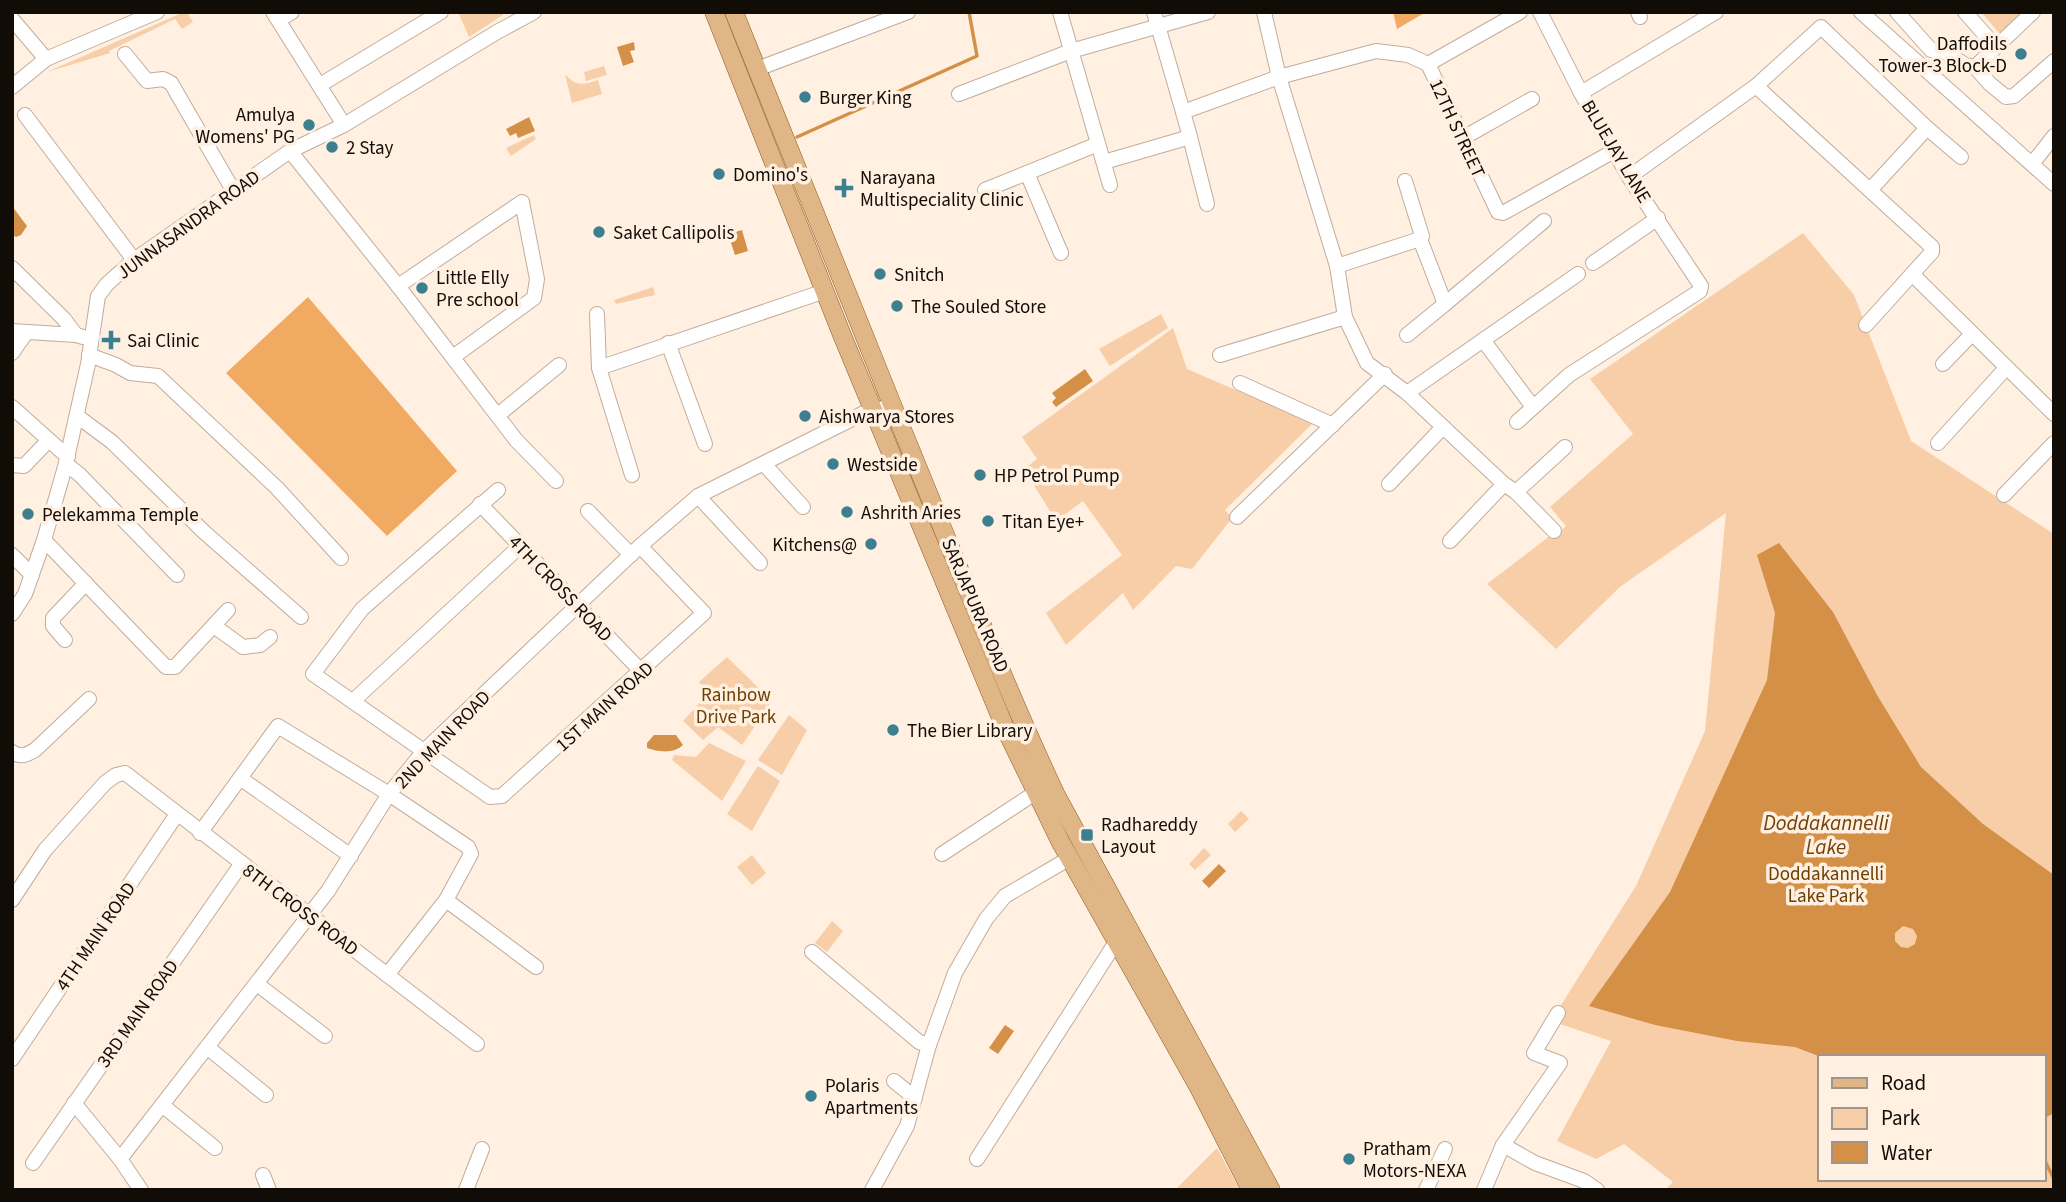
<svg xmlns="http://www.w3.org/2000/svg" width="2066" height="1202" viewBox="0 0 2066 1202" font-family="'Source Sans 3',sans-serif">
  <rect width="100%" height="100%" fill="#fff0e2"/>
  <!-- green -->
  <g fill="#f7cea7" fill-rule="evenodd">
    <path d="M184,12h5l-1,2 5,8 -11,7 -7,-10 -66,32 1,2 -63,19z"/>
    <path d="M458,12h44l1,3 -34,22z"/>
    <path d="M1981,12h43l-24,22z"/>
    <path d="M604,66l3,9 -21,6 -2,-9z"/>
    <path d="M565,74c11,13 18,11 33,6l4,14 -30,9z"/>
    <path d="M534,135l2,4 -25,17 -5,-8z"/>
    <path d="M1803,233l51,62 57,146 143,93v656h-389l8,-8 -49,-38 -28,15 -39,-18 54,-100 -60,-20 85,-135 69,-155 21,-218 -105,73 -65,63 -69,-65 64,-49 3,2 12,-11 -16,-19 83,-73 -43,-55zM1819,1057h224v122h-224z"/>
    <path d="M653,287l2,8 -39,9 -2,-4z"/>
    <path d="M1161,314l7,14 -58,38 -11,-17z"/>
    <path d="M1173,328l14,41 126,54 -88,87 7,8 -40,51 -16,-3 -43,44 -10,-17 -57,52 -20,-32 76,-58 -39,-54 -27,20 -32,-52 13,-10 -15,-22z"/>
    <path d="M727,657l45,44 -30,44 -24,-18 -15,13 -20,-19 25,-27 -9,-12z"/>
    <path d="M789,715l18,15 -25,45 -24,-15z"/>
    <path d="M709,743l37,18 -24,40 -50,-41 2,-5 22,2z"/>
    <path d="M758,766l22,15 -28,50 -25,-17z"/>
    <path d="M1241,811l8,8 -14,13 -7,-8z"/>
    <path d="M1204,848l7,7 -16,15 -6,-6z"/>
    <path d="M752,855l14,18 -14,12 -15,-18z"/>
    <path d="M832,921l11,10 -16,21 -12,-9z"/>
    <path d="M1217,1148l23,42h-65z"/>
  </g>
  <!-- forest -->
  <g fill="#f0aa61">
    <path d="M1393,12h33l-29,17z"/>
    <path d="M308,297l149,174 -70,65 -161,-163z"/>
  </g>
  <!-- water -->
  <g fill="#d49046" fill-rule="evenodd">
    <path d="M634,42l1,8 -5,1 4,11 -11,4 -6,-19z"/>
    <path d="M529,117l6,14 -17,7 -2,-5 -6,3 -4,-7z"/>
    <path d="M12,206l15,20 -6,9 -5,2 -4,-2z"/>
    <path d="M742,230l6,21 -13,4 -7,-21z"/>
    <path d="M1085,369l8,12 -37,26 -4,-5 4,-4 -4,-5z"/>
    <path d="M1779,543l54,69 44,83 44,72 62,57 71,51v238l-11,6v-62h-222l-26,-10 -58,-6 -82,-16 -66,-19 81,-114 97,-212 8,-67 -18,-58zM1903,926l10,3 4,7 -2,8 -7,4 -7,-1 -6,-6v-8z"/>
    <path d="M654,735h22l7,10c-9,9 -25,7 -36,3v-5z"/>
    <path d="M1219,864l7,7 -17,17 -7,-7z"/>
    <path d="M1005,1025l9,6 -16,23 -9,-6z"/>
  </g>
  <g fill="none" stroke-linecap="round" stroke-linejoin="round">
    <!-- stream -->
    <g stroke="#d49046" stroke-width="3.5">
      <path d="M797,137l180,-81 -8,-44"/>
      <path d="M2043,1157l11,22"/>
    </g>
    <defs>
      <g id="minor">
        <path d="M273,12l71,113"/>
        <path d="M1060,12l50,173"/>
        <path d="M1154,12l29,100"/>
        <path d="M1264,12l15,65 58,189 8,51 22,46 40,30 97,91 12,8 38,39"/>
        <path d="M1638,12l2,5"/>
        <path d="M1861,12l193,172"/>
        <path d="M1897,12l34,38 15,2 19,13 10,2 15,17 16,13 8,-1 40,-35"/>
        <path d="M1965,12l30,34"/>
        <path d="M12,19l34,40"/>
        <path d="M279,20l13,-8"/>
        <path d="M125,54l22,27 16,-2 8,4 62,107"/>
        <path d="M1428,64l92,-52"/>
        <path d="M1975,67l58,-55"/>
        <path d="M757,69l151,-57"/>
        <path d="M320,85l121,-73"/>
        <path d="M1756,86l176,161v5l-66,73"/>
        <path d="M12,87l34,-28 111,-47"/>
        <path d="M1581,93l135,-81"/>
        <path d="M959,94l112,-43 137,-39"/>
        <path d="M25,115l109,145"/>
        <path d="M1927,128l34,29"/>
        <path d="M1190,137l17,67"/>
        <path d="M1463,138l69,-39"/>
        <path d="M290,151l108,135 118,154 40,41"/>
        <path d="M1104,162l86,-25 -7,-25 96,-35 97,-26 32,4 20,9 70,148 5,1 111,-62"/>
        <path d="M2032,164l22,-28"/>
        <path d="M1027,173l34,80"/>
        <path d="M1629,177l127,-91 65,-59 106,101 -56,61"/>
        <path d="M985,190l113,-46"/>
        <path d="M1420,239l25,65 99,-83"/>
        <path d="M1593,263l65,-45"/>
        <path d="M1337,266l83,-27 2,-3 -17,-55"/>
        <path d="M12,268l52,51 12,16"/>
        <path d="M1912,274l142,140"/>
        <path d="M398,286l124,-84 15,77 -3,19 -81,59"/>
        <path d="M597,314l2,54 33,107"/>
        <path d="M12,331l64,4 7,2"/>
        <path d="M1407,335l38,-31"/>
        <path d="M1483,340l50,67"/>
        <path d="M668,343l37,101"/>
        <path d="M12,353l14,-20"/>
        <path d="M89,355l27,10 14,8 28,3 119,112 64,70"/>
        <path d="M1220,355l125,-38"/>
        <path d="M1943,364l29,-30"/>
        <path d="M599,368l226,-77"/>
        <path d="M1240,383l93,42"/>
        <path d="M1407,393l171,-119"/>
        <path d="M12,407l56,50"/>
        <path d="M498,415l61,-50"/>
        <path d="M77,416l35,26 92,90 97,85"/>
        <path d="M1517,422l52,-47 131,-84 1,-5 -72,-109 -48,-84 -41,-81"/>
        <path d="M1938,443l68,-75"/>
        <path d="M66,464l14,11 97,100"/>
        <path d="M764,464l39,43"/>
        <path d="M12,465l12,1 24,-25"/>
        <path d="M1389,484l54,-57"/>
        <path d="M498,490l-136,119 -49,65 177,123 12,-1 202,-183 -64,-67"/>
        <path d="M1516,492l49,-45"/>
        <path d="M2004,495l50,-52"/>
        <path d="M698,496l62,67"/>
        <path d="M480,504l162,168"/>
        <path d="M588,511l43,44"/>
        <path d="M1237,517l148,-143"/>
        <path d="M44,540l122,127h9l53,-57"/>
        <path d="M1450,541l54,-57"/>
        <path d="M12,555l20,20"/>
        <path d="M12,614l13,-20 19,-54 21,-73 23,-103 10,-68 9,-12 27,-24 156,-109 54,-26 153,-93 37,-20"/>
        <path d="M214,626l29,21 17,-2 10,-8"/>
        <path d="M65,640l-12,-14v-8l33,-35"/>
        <path d="M353,701l166,-154"/>
        <path d="M12,752c9,6 14,3 23,-2l54,-51"/>
        <path d="M240,778l111,78"/>
        <path d="M200,833l78,-107 111,68 79,53 3,7 -25,46 -59,75"/>
        <path d="M942,854l93,-61"/>
        <path d="M12,900l33,-50 60,-67 11,-8 9,-2 352,271"/>
        <path d="M446,900l90,67"/>
        <path d="M812,952l107,90 10,3"/>
        <path d="M257,984l68,52"/>
        <path d="M207,1047l59,48"/>
        <path d="M12,1059l165,-245"/>
        <path d="M894,1081l21,17"/>
        <path d="M74,1103l46,56"/>
        <path d="M162,1105l53,43"/>
        <path d="M1503,1145l32,18 49,18 13,9"/>
        <path d="M977,1159l139,-217"/>
        <path d="M33,1163l209,-300"/>
        <path d="M263,1175l6,15"/>
        <path d="M141,1190l-21,-31 208,-268 61,-97 35,-43 216,-205 58,-50 166,-83 19,-5"/>
        <path d="M466,1190l16,-41"/>
        <path d="M872,1190l35,-64 22,-81 26,-72 31,-54 19,-23 65,-38"/>
        <path d="M1426,1190l19,-41"/>
        <path d="M1484,1190l19,-45 57,-82 -26,-10 24,-40"/>
      </g>
      <g id="major">
        <path d="M714,12l128,323 164,395 54,111 138,245 53,104"/>
        <path d="M734,12c70,173 139,347 210,520 36,88 71,176 112,263l215,395"/>
      </g>
    </defs>
    <!-- minor casing -->
    <use href="#minor" stroke="#bfad9d" stroke-width="16"/>
    <!-- major casing -->
    <use href="#major" stroke="#8a5b25" stroke-width="19"/>
    <!-- minor -->
    <use href="#minor" stroke="#fff" stroke-width="14"/>
    <!-- major -->
    <use href="#major" stroke="#e0b686" stroke-width="18"/>
  </g>
  <!-- markers -->
  <g fill="#3c7f8f" stroke="#fff0e2" stroke-width="2.5">
    <circle cx="2021" cy="54" r="7"/>
    <circle cx="805" cy="97" r="7"/>
    <circle cx="309" cy="125" r="7"/>
    <circle cx="332" cy="147" r="7"/>
    <circle cx="719" cy="174" r="7"/>
    <path d="M840.5 177.5h7v7h7v7h-7v7h-7v-7h-7v-7h7z"/>
    <circle cx="599" cy="232" r="7"/>
    <circle cx="880" cy="274" r="7"/>
    <circle cx="422" cy="288" r="7"/>
    <circle cx="897" cy="306" r="7"/>
    <path d="M107.5 329.5h7v7h7v7h-7v7h-7v-7h-7v-7h7z"/>
    <circle cx="805" cy="416" r="7"/>
    <circle cx="833" cy="464" r="7"/>
    <circle cx="980" cy="475" r="7"/>
    <circle cx="847" cy="512" r="7"/>
    <circle cx="28" cy="514" r="7"/>
    <circle cx="988" cy="521" r="7"/>
    <circle cx="871" cy="544" r="7"/>
    <circle cx="893" cy="730" r="7"/>
    <rect x="1080" y="828" width="14" height="14" rx="3.5"/>
    <circle cx="811" cy="1096" r="7"/>
    <circle cx="1349" cy="1159" r="7"/>
  </g>
  <g text-anchor="middle" stroke-width="7" stroke-linejoin="round" paint-order="stroke">
    <!-- poi labels -->
    <g font-size="19" fill="#120c07" stroke="#fff0e2" text-anchor="start">
      <text x="2007" y="50" text-anchor="end">Daffodils<tspan x="2007" dy="22">Tower-3 Block-D</tspan></text>
      <text x="819" y="104">Burger King</text>
      <text x="295" y="121" text-anchor="end">Amulya<tspan x="295" dy="22">Womens' PG</tspan></text>
      <text x="346" y="154">2 Stay</text>
      <text x="733" y="181">Domino's</text>
      <text x="860" y="184">Narayana<tspan x="860" dy="22">Multispeciality Clinic</tspan></text>
      <text x="613" y="239">Saket Callipolis</text>
      <text x="894" y="281">Snitch</text>
      <text x="436" y="284">Little Elly<tspan x="436" dy="22">Pre school</tspan></text>
      <text x="911" y="313">The Souled Store</text>
      <text x="127" y="347">Sai Clinic</text>
      <text x="819" y="423">Aishwarya Stores</text>
      <text x="847" y="471">Westside</text>
      <text x="994" y="482">HP Petrol Pump</text>
      <text x="861" y="519">Ashrith Aries</text>
      <text x="42" y="521">Pelekamma Temple</text>
      <text x="1002" y="528">Titan Eye+</text>
      <text x="857" y="551" text-anchor="end">Kitchens@</text>
      <text x="907" y="737">The Bier Library</text>
      <text x="1101" y="831">Radhareddy<tspan x="1101" dy="22">Layout</tspan></text>
      <text x="825" y="1092">Polaris<tspan x="825" dy="22">Apartments</tspan></text>
      <text x="1363" y="1155">Pratham<tspan x="1363" dy="22">Motors-NEXA</tspan></text>
    </g>
    <!-- street labels -->
    <g font-size="19" fill="#120c07" stroke="#fff0e2">
      <text transform="translate(1458 128) rotate(65)" y="7">12TH STREET</text>
      <text transform="translate(1617 151) rotate(59)" y="7">BLUEJAY LANE</text>
      <text transform="translate(188 224) rotate(-36)" y="7">JUNNASANDRA ROAD</text>
      <text transform="translate(561 588) rotate(46)" y="7">4TH CROSS ROAD</text>
      <text transform="translate(976 605) rotate(67)" y="7">SARJAPURA ROAD</text>
      <text transform="translate(604 706) rotate(-42)" y="7">1ST MAIN ROAD</text>
      <text transform="translate(442 739) rotate(-46)" y="7">2ND MAIN ROAD</text>
      <text transform="translate(301 909) rotate(37)" y="7">8TH CROSS ROAD</text>
      <text transform="translate(95 936) rotate(-56)" y="7">4TH MAIN ROAD</text>
      <text transform="translate(137 1013) rotate(-55)" y="7">3RD MAIN ROAD</text>
    </g>
    <!-- park labels -->
    <g font-size="19" fill="#6c4003" stroke="#fff0e2">
      <text x="736" y="701">Rainbow<tspan x="736" dy="22">Drive Park</tspan></text>
      <text x="1826" y="880">Doddakannelli<tspan x="1826" dy="22">Lake Park</tspan></text>
    </g>
    <!-- water labels -->
    <g font-size="21" font-style="italic" fill="#704309" stroke="#fff0e2">
      <text x="1826" y="830">Doddakannelli<tspan x="1826" dy="24">Lake</tspan></text>
    </g>
  </g>
  <!-- border -->
  <rect width="2066" height="1202" fill="none" stroke="#120c07" stroke-width="28"/>
  <!-- legend -->
  <rect x="1818" y="1055" width="228" height="126" fill="#fff0e2" stroke="#a0958a" stroke-width="2"/>
  <rect x="1832" y="1078" width="35" height="10" fill="#e0b686" stroke="#a0958a" stroke-width="2"/>
  <text x="1881" y="1090" font-size="21" fill="#120c07">Road</text>
  <rect x="1832" y="1108" width="35" height="21" fill="#f7cea7" stroke="#a0958a" stroke-width="2"/>
  <text x="1881" y="1125" font-size="21" fill="#120c07">Park</text>
  <rect x="1832" y="1142" width="35" height="21" fill="#d49046" stroke="#a0958a" stroke-width="2"/>
  <text x="1881" y="1160" font-size="21" fill="#120c07">Water</text>
</svg>
